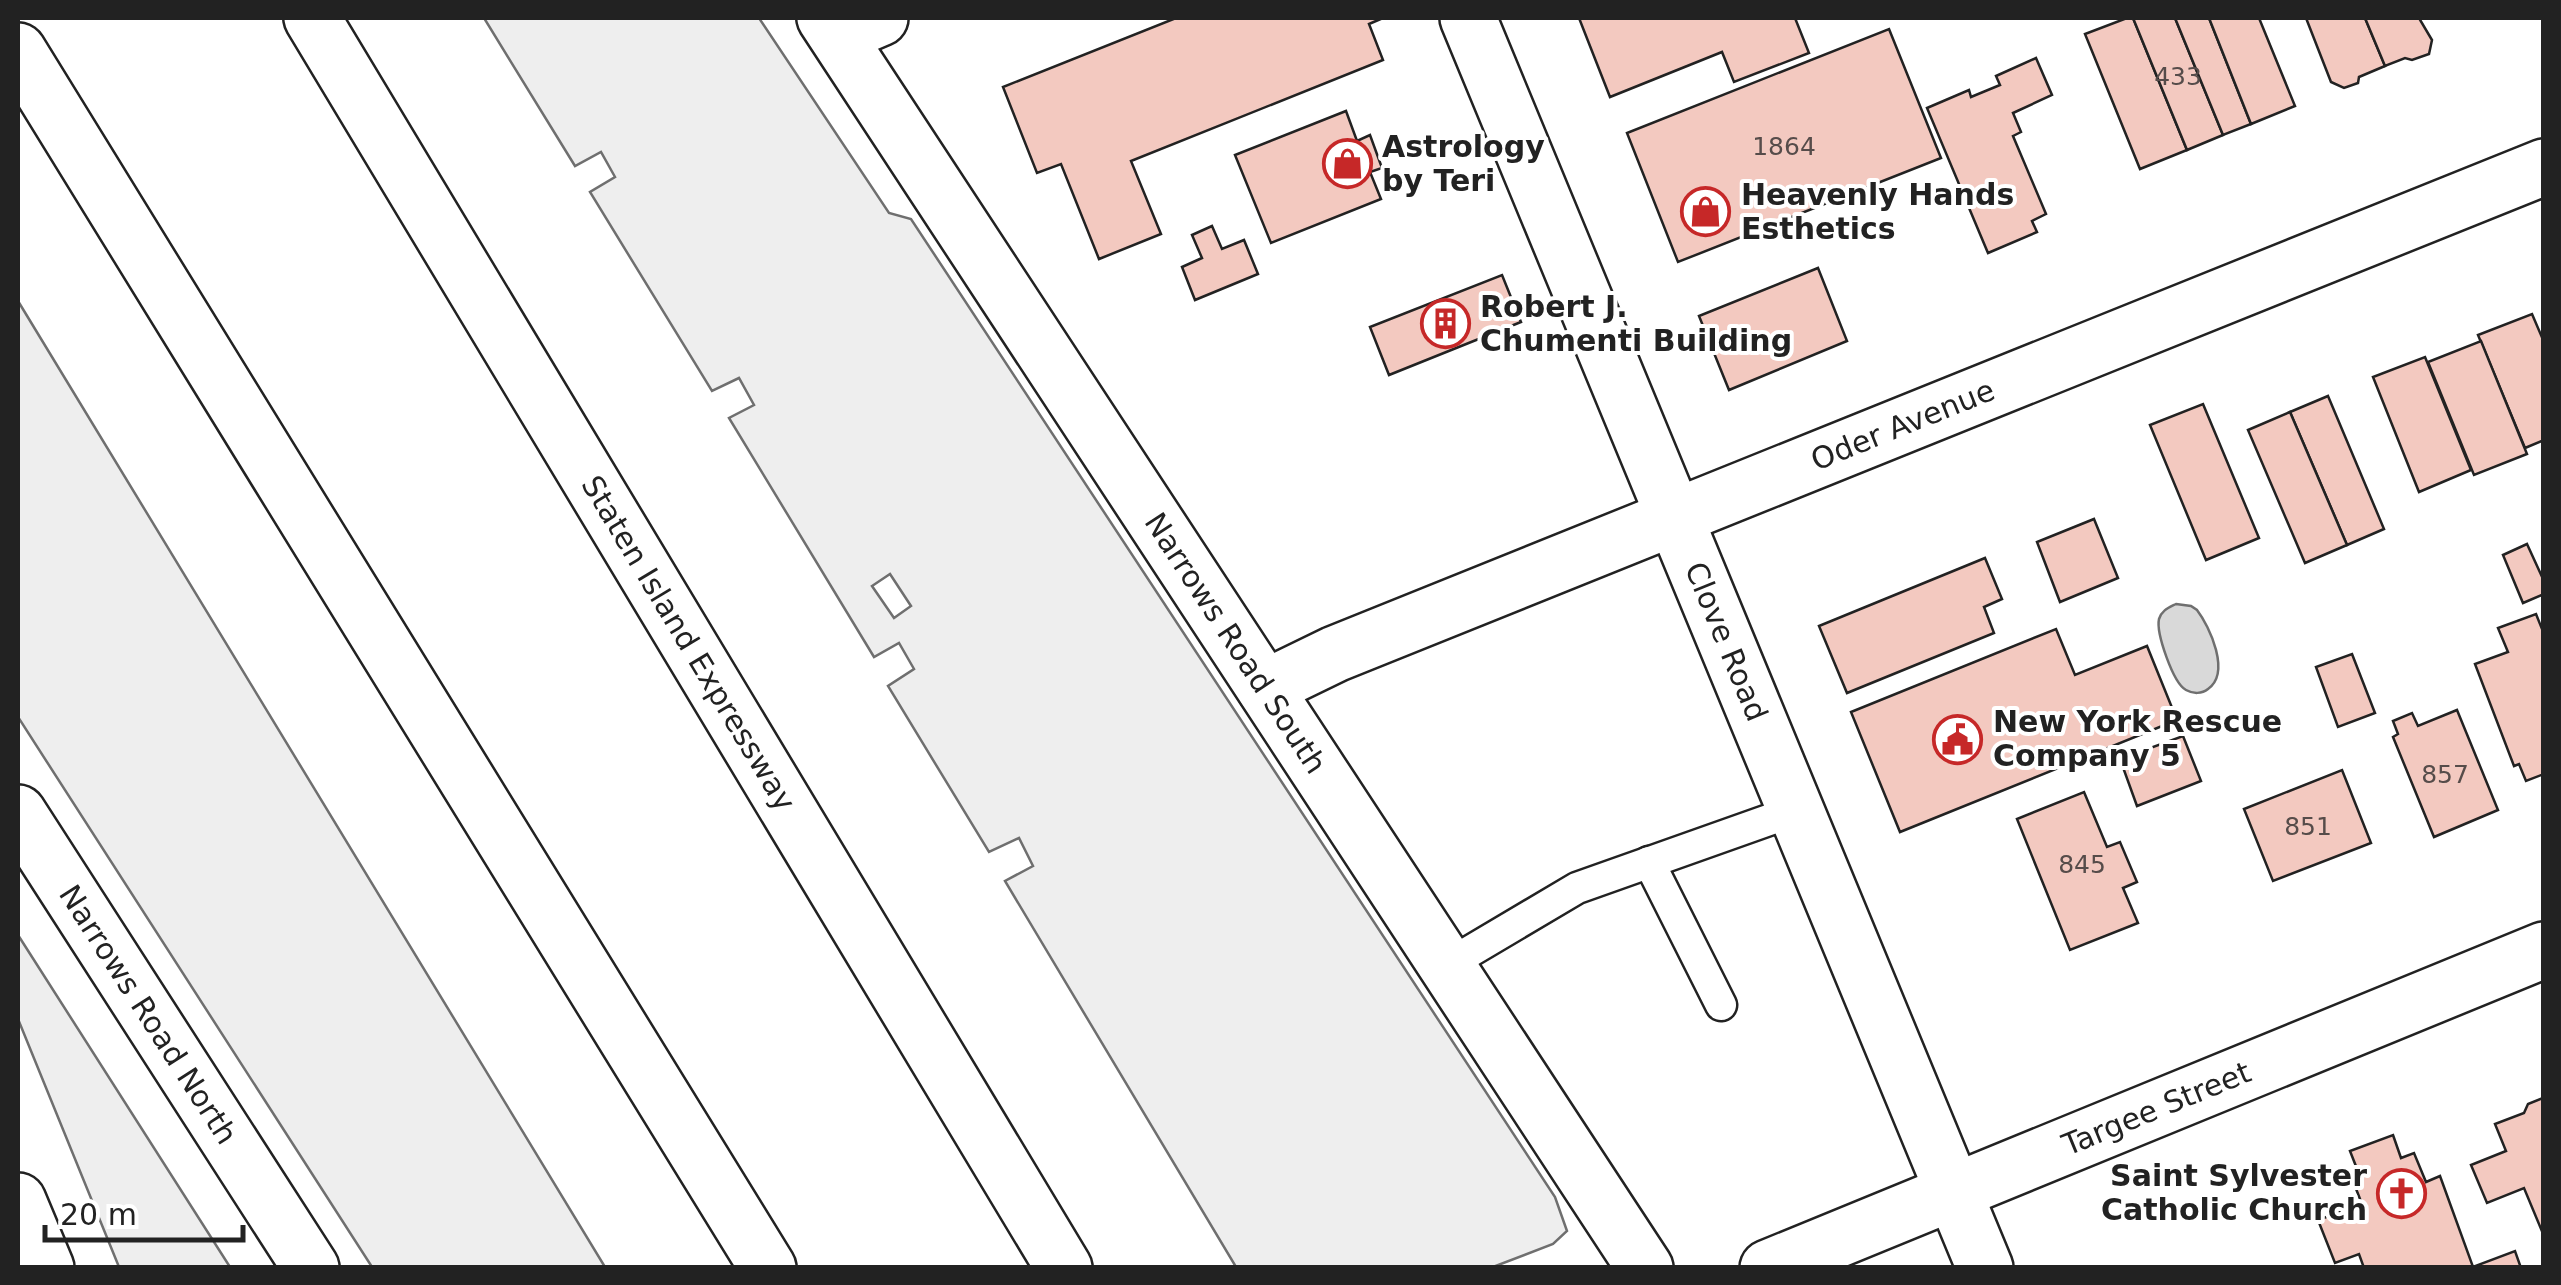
<svg xmlns="http://www.w3.org/2000/svg" width="2561" height="1285" viewBox="0 0 2561 1285" font-family="'DejaVu Sans',sans-serif">
  <rect width="100%" height="100%" fill="#fff"/>
  <!-- green -->
  <g fill="#eee" stroke="#6f6f6f" stroke-width="2.5" fill-rule="evenodd">
    <path d="M484,18h275l130,195 22,6 644,978 12,34 -14,13 -60,23h-257l-231,-386 28,-15 -14,-28 -30,14 -101,-166 26,-17 -15,-26 -25,14 -145,-239 25,-13 -15,-27 -27,13 -122,-199 25,-15 -14,-25 -26,14zM890,574l21,32 -17,12 -22,-32z"/>
    <path d="M18,301l587,966h-233l-354,-550z"/>
    <path d="M18,935l212,332h-111l-101,-248z"/>
  </g>
  <!-- water -->
  <path fill="#d9d9d9" stroke="#6f6f6f" stroke-width="2.5" d="M2176,604l15,2 6,4c13,17 34,63 11,79 -6,5 -15,5 -22,1 -13,-7 -30,-57 -27,-71 3,-9 9,-11 17,-15z"/>
  <!-- building -->
  <g fill="#f3c9c0" stroke="#222" stroke-width="2.5">
    <path d="M1176,18h207l-14,6 14,36 -252,101 30,73 -62,25 -38,-95 -24,9 -34,-86z"/>
    <path d="M1579,18h216l14,35 -75,29 -12,-30 -112,45z"/>
    <path d="M2127,18h6l54,132 -47,19 -55,-135z"/>
    <path d="M2133,18h42l48,117 -36,15z"/>
    <path d="M2175,18h34l42,106 -28,11z"/>
    <path d="M2209,18h50l36,88 -44,18z"/>
    <path d="M2306,18h59l20,48 -26,11 -1,6 -14,5 -13,-6z"/>
    <path d="M2365,18h54l13,22 -3,14 -17,6 -7,-2 -20,8z"/>
    <path d="M1889,29l52,129 -263,104 -51,-129z"/>
    <path d="M2036,58l16,37 -39,18 8,19 -8,4 33,78 -14,7 5,11 -49,21 -61,-145 42,-18 2,7 29,-12 -4,-9z"/>
    <path d="M1346,111l11,30 13,-6 12,33 -12,4 11,27 -110,44 -36,-88z"/>
    <path d="M1212,226l10,23 22,-9 14,34 -63,26 -13,-33 20,-9 -10,-23z"/>
    <path d="M1818,268l29,73 -118,49 -30,-74z"/>
    <path d="M1502,275l19,47 -132,53 -19,-48z"/>
    <path d="M2532,314l12,28v98l-19,8 -47,-113z"/>
    <path d="M2481,341l46,113 -53,21 -46,-113z"/>
    <path d="M2425,357l46,113 -52,22 -46,-115z"/>
    <path d="M2328,396l56,133 -37,16 -57,-133z"/>
    <path d="M2203,404l56,134 -53,22 -56,-135z"/>
    <path d="M2290,412l57,133 -42,18 -57,-133z"/>
    <path d="M2094,519l24,59 -58,24 -23,-60z"/>
    <path d="M2527,544l17,37v13l-21,9 -20,-48z"/>
    <path d="M1985,558l17,41 -18,8 10,26 -147,60 -28,-67z"/>
    <path d="M2536,614l8,20v140l-18,7 -7,-17 -5,2 -39,-102 33,-12 -10,-24z"/>
    <path d="M2056,629l19,46 72,-29 30,74 -277,112 -49,-120z"/>
    <path d="M2352,654l23,59 -37,14 -22,-60z"/>
    <path d="M2457,710l41,100 -64,27 -41,-100 5,-3 -5,-13 19,-8 6,13z"/>
    <path d="M2183,736l18,45 -64,25 -17,-47z"/>
    <path d="M2342,770l29,73 -98,38 -29,-72z"/>
    <path d="M2084,792l23,55 13,-5 17,40 -14,6 15,35 -68,27 -53,-131z"/>
    <path d="M2543,1098h1v138l-20,-48 -37,15 -16,-38 35,-14 -11,-27 29,-11 4,-9z"/>
    <path d="M2393,1135l8,23 13,-5 12,29 14,-6 33,91 42,-16 6,17h-157l-5,-14 -24,9 -17,-43 44,-16 -11,-28 8,-2 -9,-23z"/>
  </g>
  <g fill="none" stroke-linecap="round" stroke-linejoin="round">
    <defs>
      <g id="lane">
        <path d="M1649,862l72,143"/>
        <path d="M1447,965l130,-77 220,-78"/>
      </g>
      <g id="street">
        <path d="M838,36l42,-18"/>
        <path id="s1" d="M1265,688l70,-34 1209,-487"/>
        <path d="M18,1201l28,67"/>
      </g>
      <g id="secondary">
        <path id="s2" d="M1468,18l517,1250"/>
        <path id="s3" d="M1768,1268l776,-318"/>
      </g>
      <g id="primary">
        <path id="s4" d="M825,18l820,1250"/>
        <path id="s5" d="M18,813l293,455"/>
      </g>
      <g id="highway">
        <path id="s6" d="M312,18l752,1250"/>
        <path d="M18,51l750,1217"/>
      </g>
    </defs>
    <!-- lane casing -->
    <use href="#lane" stroke="#222" stroke-width="35"/>
    <!-- street casing -->
    <use href="#street" stroke="#222" stroke-width="60"/>
    <!-- secondary casing -->
    <use href="#secondary" stroke="#222" stroke-width="60"/>
    <!-- primary casing -->
    <use href="#primary" stroke="#222" stroke-width="60"/>
    <!-- highway casing -->
    <use href="#highway" stroke="#222" stroke-width="60"/>
    <!-- lane -->
    <use href="#lane" stroke="#fff" stroke-width="30"/>
    <!-- street -->
    <use href="#street" stroke="#fff" stroke-width="55"/>
    <!-- secondary -->
    <use href="#secondary" stroke="#fff" stroke-width="55"/>
    <!-- primary -->
    <use href="#primary" stroke="#fff" stroke-width="55"/>
    <!-- highway -->
    <use href="#highway" stroke="#fff" stroke-width="55"/>
  </g>
  <!-- icons -->
  <defs>
    <symbol id="shop-ring" viewBox="-11 -11 22 22"><circle r="9.5" fill="#fff" stroke="#c62828" stroke-width="1.5"/><path d="M-5-2.5h2.3a2.7 3.5 0 0 1 5.4 0H5L5.5 6h-11ZM-1.5-2.5h3a1.5 2.3 0 0 0-3 0Z" fill="#c62828"/></symbol>
    <symbol id="building-ring" viewBox="-11 -11 22 22"><circle r="9.5" fill="#fff" stroke="#c62828" stroke-width="1.5"/><path d="M-4-6H4V6H1V3H-1V6H-4ZM-2.5-4.3h1.7v1.8h-1.7ZM.8-4.3h1.7v1.8H.8ZM-2.5-1h1.7V.8h-1.7ZM.8-1h1.7V.8H.8Z" fill="#c62828"/></symbol>
    <symbol id="civic-ring" viewBox="-11 -11 22 22"><circle r="9.5" fill="#fff" stroke="#c62828" stroke-width="1.5"/><path d="M-.6-6.5H3V-4.5H.6V-3L4-1V1h2V6H-6V1h2V-1L-.6-3ZM-1.2 2.5V6h2.4V2.5Z" fill="#c62828"/></symbol>
    <symbol id="church-ring" viewBox="-11 -11 22 22"><circle r="9.5" fill="#fff" stroke="#c62828" stroke-width="1.5"/><path d="M-1.2-6h2.4v3.5h3.3v2.4h-3.3V6h-2.4V-.1h-3.3v-2.4h3.3Z" fill="#c62828"/></symbol>
  </defs>
  <g fill-rule="evenodd">
    <use href="#shop-ring" x="1320" y="136" width="55" height="55"/>
    <use href="#shop-ring" x="1678" y="184" width="55" height="55"/>
    <use href="#building-ring" x="1418" y="296" width="55" height="55"/>
    <use href="#civic-ring" x="1930" y="712" width="55" height="55"/>
    <use href="#church-ring" x="2374" y="1166" width="55" height="55"/>
  </g>
  <g text-anchor="middle" stroke-width="8" stroke-linejoin="round" paint-order="stroke">
    <!-- number labels -->
    <g font-size="25" fill="#564c4a">
      <text x="2178" y="85">433</text>
      <text x="1784" y="155">1864</text>
      <text x="2445" y="783">857</text>
      <text x="2308" y="835">851</text>
      <text x="2082" y="873">845</text>
    </g>
    <!-- poi labels -->
    <g font-size="30" font-weight="bold" fill="#222" stroke="#fff" text-anchor="start">
      <text x="1382" y="157">Astrology<tspan x="1382" dy="34">by Teri</tspan></text>
      <text x="1741" y="205">Heavenly Hands<tspan x="1741" dy="34">Esthetics</tspan></text>
      <text x="1480" y="317">Robert J.<tspan x="1480" dy="34">Chumenti Building</tspan></text>
      <text x="1993" y="732">New York Rescue<tspan x="1993" dy="34">Company 5</tspan></text>
      <text x="2367" y="1186" text-anchor="end">Saint Sylvester<tspan x="2367" dy="34">Catholic Church</tspan></text>
    </g>
    <!-- street labels -->
    <g font-size="30" fill="#222" stroke="#fff">
      <text dy="10" stroke="none"><textPath href="#s1" startOffset="690">Oder Avenue</textPath></text>
      <text dy="10" stroke="none"><textPath href="#s4" startOffset="748">Narrows Road South</textPath></text>
      <text dy="10" stroke="none"><textPath href="#s2" startOffset="675">Clove Road</textPath></text>
      <text dy="10" stroke="none"><textPath href="#s6" startOffset="730">Staten Island Expressway</textPath></text>
      <text dy="10" stroke="none"><textPath href="#s5" startOffset="240">Narrows Road North</textPath></text>
      <text dy="10" stroke="none"><textPath href="#s3" startOffset="420">Targee Street</textPath></text>
    </g>
  </g>
  <!-- border -->
  <rect width="2561" height="1285" fill="none" stroke="#222222" stroke-width="40"/>
  <!-- scale -->
  <path d="M45 1225v15h198v-15" fill="none" stroke="#222222" stroke-width="5"/>
  <text x="60" y="1225" font-size="30" fill="#222222" stroke="#ffffff" stroke-width="8" paint-order="stroke">20 m</text>
</svg>
